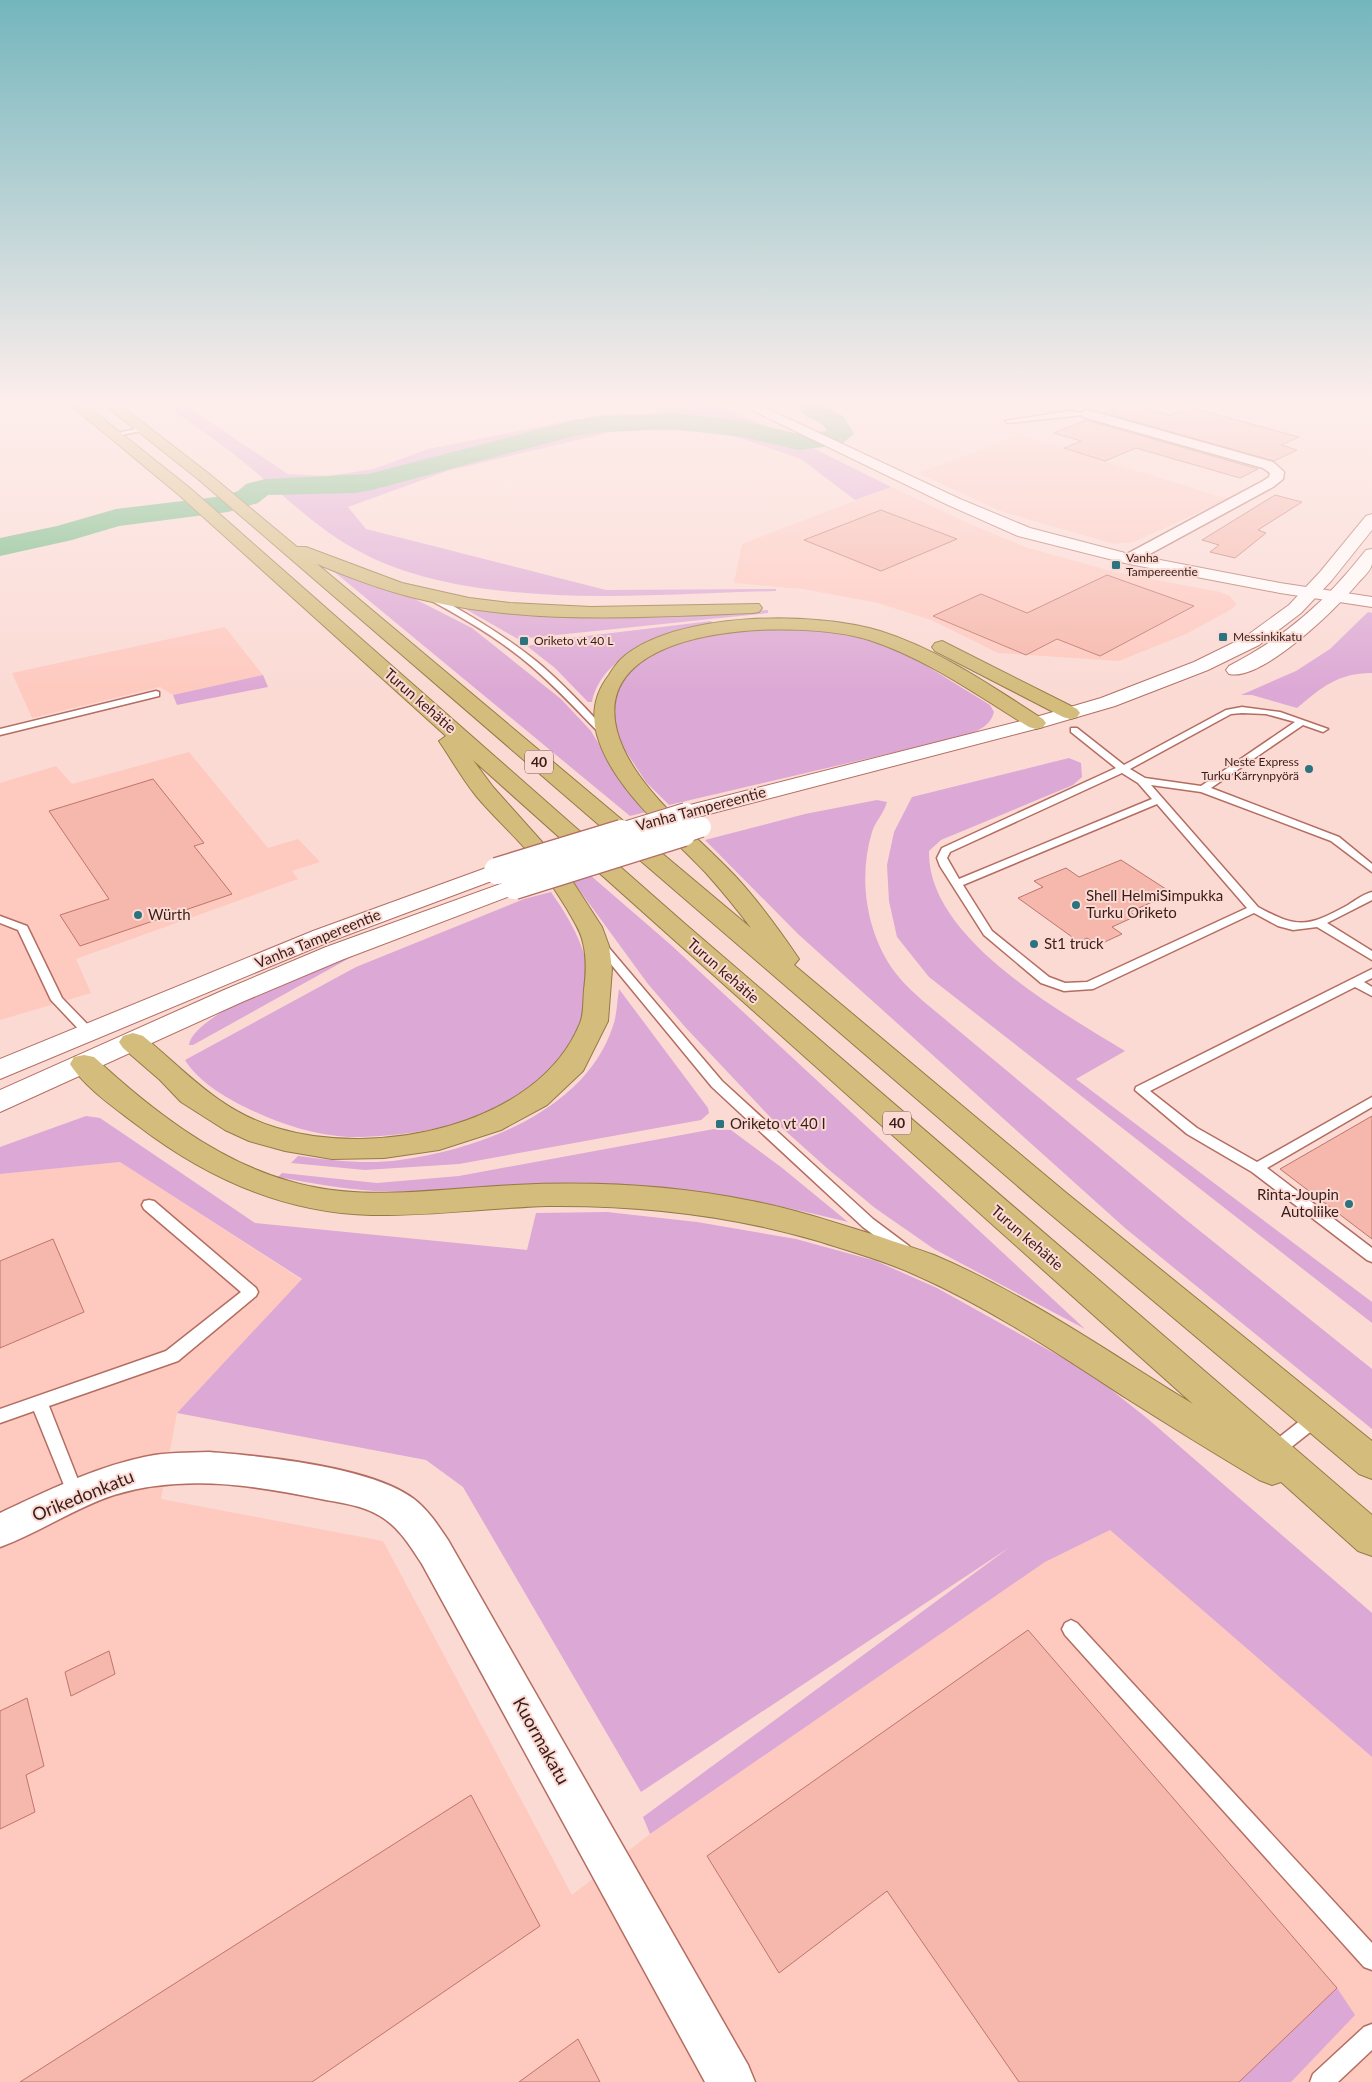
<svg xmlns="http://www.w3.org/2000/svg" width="1372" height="2082" viewBox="0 0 1372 2082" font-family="Lato,sans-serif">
  <rect width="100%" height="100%" fill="#fbdad4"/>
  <!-- built -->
  <g fill="#fec9bf">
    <path d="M1019,435l209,64 -94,43 -20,2 -111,-32 -85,-39z"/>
    <path d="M891,487l79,37 58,24 87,24 105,20 10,4 6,8 -4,5 -46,25 -67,27 -121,-8 -67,-33 -53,-17 -75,-14 -69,-6 8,-39z"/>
    <path d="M225,627l38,48 -90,20 -13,-8 -128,31 -20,-45z"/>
    <path d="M189,752l79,96 30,-9 22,23 -28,9 6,8 -222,80 15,34 -91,27v-237l56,-17 16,18z"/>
    <path d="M120,1162l182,118 -125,133 -16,86 222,42 189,354 78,-61 395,-272 65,-32 262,227v325h-1372v-908z"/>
  </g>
  <!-- green -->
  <g fill="#dca8d5">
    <path d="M160,402h20l108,72 40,2 46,-7 54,-20 171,-34 58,-2 2,-11h50l82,35 100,50 -36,13 -54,-41 -72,-25 -77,-5 -37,2 -168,40 -99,36 18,22 240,61 170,-1v2c-127,3 -310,22 -423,-43 -39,-22 -73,-56 -107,-84 -27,-22 -57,-42 -86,-62z"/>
    <path d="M332,570l77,26 63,32 89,71 30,32 31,52 24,29 -16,4z"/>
    <path d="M462,607l178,9 128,-6v3l-250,26z"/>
    <path d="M1368,612l4,1v60c-34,0 -50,14 -75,35l-45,-13h-11l55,-24 34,-22z"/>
    <path d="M711,621l1,2c-44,11 -109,28 -120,79h-4l-33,-34 -28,-22 43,-8z"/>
    <path d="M820,629l50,10 39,16 81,50 4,7c-4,15 -17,19 -30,24l-295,69 -23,-23 -27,-41 -8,-29 10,-32 8,-10 42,-26 53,-14z"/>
    <path d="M263,675l5,12 -91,18 -4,-10z"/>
    <path d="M1069,758l12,5 1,14 -9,8 -132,55 -12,11c-2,87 131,160 196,200l-49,28 296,223v21l-443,-346 -32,-40 -8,-36 -2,-36 7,-33 18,-35z"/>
    <path d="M877,800l10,2c-3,11 -12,20 -15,30 -14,46 -6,100 22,139 8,11 19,21 29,30l262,218 187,150v60l-247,-201 -327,-294 -93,-94 100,-26z"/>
    <path d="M590,875l81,70 414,384 -151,-80 -59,-41 -47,-39 -57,-51 -85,-90 -38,-44 -76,-104z"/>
    <path d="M551,892c23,33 42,67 38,109 -1,17 -14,37 -24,50 -7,9 -13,19 -21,27 -5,5 -13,9 -19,13 -8,5 -16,12 -25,17 -37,20 -110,30 -152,29 -36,-2 -70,-14 -101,-29 -23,-11 -49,-27 -62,-48l171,-93 168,-68z"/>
    <path d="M364,950l-171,95h-4c4,-34 142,-82 175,-95z"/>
    <path d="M619,989l89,119 1,5 -8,7 -242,44 -94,6 -74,-7 7,-7c33,4 68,9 102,4 79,-10 186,-50 213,-134 4,-11 4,-25 6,-37z"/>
    <path d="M86,1116l14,2 155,105 272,27 9,-37 71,-1 90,10 99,17 80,22 61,27 153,85 58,46 224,194v144l-262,-227 -65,32 -395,272 -7,-17 367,-270 -369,245 -178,-305 -37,-27 -249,-47 125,-134 -182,-117 -120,12v-27z"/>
    <path d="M714,1129l17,1 50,37 67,55c-87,-22 -168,-36 -257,-39 -72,-2 -144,11 -216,8 -33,-2 -64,-8 -97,-14l4,-4 95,10 82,-7z"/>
    <path d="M1337,1988l18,27 -64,67h-52z"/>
  </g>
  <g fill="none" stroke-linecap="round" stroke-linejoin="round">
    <!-- river -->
    <path fill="#66b87c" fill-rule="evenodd" d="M796,402h24l2,3 21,11 11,18 -14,11 -42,5 -55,-13 -70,-8 -69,3 -25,3 -73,19 -134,36 -18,3 -86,2 -10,8 -30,9 -109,14 -47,14 -72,16v-18l57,-12 59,-17 108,-13 14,-5 8,-7 19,-5 103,-5 207,-54 29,-4 69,-3 70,8 55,13 29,-3c-6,-14 -22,-8 -31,-29z"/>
  </g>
  <!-- building -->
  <g fill="#f6b8ac" stroke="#be7669">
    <path d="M1126,404l45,11 18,-8 110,30 -18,8 16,5 -23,11 -170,-48z"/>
    <path d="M1086,420l172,49 -18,9 -104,-30 -31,13 -41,-13 17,-7 -27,-8z"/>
    <path d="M1275,495l27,7 -44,28 8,3 -31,25 -25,-6 9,-7 -17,-5z"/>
    <path d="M881,510l76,29 -76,32 -77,-31z"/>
    <path d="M1107,575l87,31 -94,50 -43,-17 -31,16 -93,-39 48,-22 46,19z"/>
    <path d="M153,779l51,64 -10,3 38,48 -152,52 -20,-31 49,-16 -60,-88z"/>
    <path d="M1121,860l51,33 -42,19 6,4 -24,11 10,7 -24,11 -11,-7 -8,4 -61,-44 25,-11 -9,-6 32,-13 13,9z"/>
    <path d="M1372,1116v123l-92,-70z"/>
    <path d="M53,1239l31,73 -84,36v-87z"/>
    <path d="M1028,1630l309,358 -98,94h-220l-132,-191 -108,82 -72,-117z"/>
    <path d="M109,1651l6,23 -44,22 -6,-24z"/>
    <path d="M27,1698l17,68 -18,9 9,37 -35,17v-118z"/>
    <path d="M471,1795l69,131 -228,156h-292z"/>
    <path d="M578,2039l22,43h-81z"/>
  </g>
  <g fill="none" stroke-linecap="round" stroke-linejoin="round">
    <defs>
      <g id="service">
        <path d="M1069,411l22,3 -83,9 -3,-2z"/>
        <path d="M144,427l3,2 -1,1 -29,6 -3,-2z"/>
        <path d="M426,594h6c36,20 72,41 104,67 27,22 50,48 74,73v4h-6c-24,-25 -48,-51 -74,-73 -32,-27 -68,-48 -104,-67z"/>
        <path d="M156,691l3,1v4l-159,39v-6z"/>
        <path d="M1242,707l38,5 48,17 -5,3 -20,-7 -92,63 128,49 33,27v8l-41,-31 -130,-49 -50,-7 107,122c40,22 50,20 90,-2 8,-5 15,-11 24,-13v8l-45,23 45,28v9l-55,-33 -24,3 -15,-4 -24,-13 -161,76 -29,2 -23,-8 -57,-48 -44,-69 -3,-8 5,-10 174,-80 -45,-36v-4h6l47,37 102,-55zM1242,713l24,1 29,8 -94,64 -56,-8 -15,-9 101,-55zM1122,773l16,10 14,16 -193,80 -12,-21 3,-6zM1157,804l90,104 -160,74 -22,1 -16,-6 -57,-46 -29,-46z"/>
        <path d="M0,916l27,10 35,72 31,32 2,3 -2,3h-8l-34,-36 -33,-70 -18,-7z"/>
        <path d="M600,940l4,2 118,139 151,138 36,27 2,4 -2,4 -5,2 -5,-2 -36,-27 -151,-140 -116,-141 -2,-2z"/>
        <path d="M1372,969v9l-8,4 8,5v9l-17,-9 -205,104 47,37 60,34 115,-65v10l-105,61 105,80v14l-5,-2 -115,-88 -65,-38 -52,-44 1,-3z"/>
        <path d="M149,1200l5,1 102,87 2,4 -2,4 -78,65 -129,45 35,89 -2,5 -6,3 -6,-3 -2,-5 -34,-84 -34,12v-14l166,-58 75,-59 -97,-83 -2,-4 2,-4z"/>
        <path d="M1317,1410l6,2 2,5 -2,5 -43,34 -6,2 -6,-2 -2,-5 2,-5 43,-34z"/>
        <path d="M1071,1620l6,3 295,320v27l-8,-3 -299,-332 -3,-6 3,-6z"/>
        <path d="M1372,2024v26l-34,32h-28l3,-8 51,-47z"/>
      </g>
      <g id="minor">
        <path d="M1088,410l185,52 11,10 -1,7 -10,8 -138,75h-12l-2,-3 2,-3 140,-75 6,-4 1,-4 -7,-5 -180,-51 -2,-3 2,-3z"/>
        <path d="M209,1452c53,4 163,15 205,47 14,11 24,26 34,41l300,525 7,17h-50l-283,-518c-12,-18 -23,-37 -42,-48 -18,-11 -39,-13 -59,-17 -68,-14 -138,-25 -207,-4 -40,13 -75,38 -114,52v-34c47,-22 93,-45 144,-56 21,-5 43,-4 65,-5z"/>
      </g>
      <path id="tertiary" d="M735,402h18l207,97 70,29 99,26 151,29 92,14v10l-92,-14 -151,-29 -111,-28 -70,-31z"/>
      <g id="secondary">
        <path d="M1372,514v16l-40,50 -31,33 -42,32 -51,25 -93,36 -72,21 -357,93 -8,-2 -3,-5 3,-5 351,-89 72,-21 93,-36 51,-25 44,-32 31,-33 46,-56z"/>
        <path d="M1372,549c0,5 0,11 0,15 -1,7 -10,14 -14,19 -20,24 -96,99 -129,91l-3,-4 3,-4c58,-30 97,-65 137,-116z"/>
        <path d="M497,864l8,2 4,5 -4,5 -174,65 -331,138v-20l313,-128z"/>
        <path d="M514,879l9,2 3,5 -3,5 -179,68 -102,43 -242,110v-22l224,-100 102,-43z"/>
      </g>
      <g id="trunk">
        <path d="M67,402h15l109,87 493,434 688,592v41l-14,-5 -77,-69 -9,3 -13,-5c-45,-27 -89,-54 -133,-82 -69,-45 -139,-92 -215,-125 -29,-13 -62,-22 -93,-32 -88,-26 -179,-36 -271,-35 -58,2 -117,10 -176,9 -87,-2 -165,-37 -234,-90 -22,-17 -52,-37 -67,-61l4,-7 10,-2 10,2c55,51 121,103 195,124 72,22 152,7 225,4 79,-4 160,0 238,16 43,8 84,22 126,35 19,7 38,12 56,19 92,39 174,97 259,149l-720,-644 20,27 67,75 42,65 7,19 3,23 -4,52 -25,50 -36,34 -46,25 -62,20 -55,8 -52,1 -47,-8 -36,-10 -24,-11 -44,-28 -21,-22 -37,-32 -4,-6 4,-6 10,-3 10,3c44,36 76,75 134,92 98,30 261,-1 303,-105 4,-9 3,-23 4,-33 2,-16 3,-31 -1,-47 -2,-12 -10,-23 -16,-34 -12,-19 -24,-38 -38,-56 -16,-19 -35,-36 -52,-56 -14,-17 -25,-37 -38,-56l7,-5 -267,-241z"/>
        <path d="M101,402h15l92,71 89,74h9l96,36 67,15 41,5 81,4 168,-3 3,4 -3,4 -6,1c-108,4 -218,12 -325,-12 -38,-8 -75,-22 -111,-37l434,364c-14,-19 -29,-37 -45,-55 -37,-39 -94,-85 -109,-138 -6,-22 -2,-42 12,-60 3,-5 7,-11 12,-16 53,-48 194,-48 259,-28 60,19 111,55 163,88l3,4 -3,4 -7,2 -7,-2c-52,-32 -102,-68 -160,-87 -64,-21 -281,-20 -252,91 15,56 81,105 119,146 23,25 44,54 63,82l-5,6 270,226 308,250v38l-13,-5 -317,-267 -844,-728z"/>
        <path d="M942,641l135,68 3,4 -3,4 -7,2 -7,-2 -128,-66 -3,-4 3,-4z"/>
      </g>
    </defs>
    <!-- service casing -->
    <use href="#service" stroke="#b46d61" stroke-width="3"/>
    <!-- minor casing -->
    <use href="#minor" stroke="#b46d61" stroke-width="3"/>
    <!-- tertiary casing -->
    <use href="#tertiary" stroke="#b46d61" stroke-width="2"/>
    <!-- secondary casing -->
    <use href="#secondary" stroke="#b46d61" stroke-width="2"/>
    <!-- trunk casing -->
    <use href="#trunk" stroke="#967a44" stroke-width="2"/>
    <!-- service -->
    <use href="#service" fill="#fff" fill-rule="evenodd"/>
    <!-- minor -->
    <use href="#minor" fill="#fff" fill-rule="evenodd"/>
    <!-- tertiary -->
    <use href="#tertiary" fill="#fff" fill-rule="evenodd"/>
    <!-- secondary -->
    <use href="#secondary" fill="#fff" fill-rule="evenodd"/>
    <!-- trunk -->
    <use href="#trunk" fill="#d3bc7c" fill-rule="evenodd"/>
    <defs>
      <g id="secondary-bridge-far1">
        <path d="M618,834l68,-21"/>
        <path d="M679,834l22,-7"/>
      </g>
      <g id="secondary-bridge">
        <path d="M497,871l125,-38"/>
        <path d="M514,886l169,-53"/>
      </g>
    </defs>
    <!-- secondary-bridge-far1 casing -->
    <use href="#secondary-bridge-far1" stroke="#b46d61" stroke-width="22" stroke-linecap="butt"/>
    <!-- secondary-bridge casing -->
    <use href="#secondary-bridge" stroke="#b46d61" stroke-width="29" stroke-linecap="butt"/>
    <!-- secondary-bridge-far1 -->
    <use href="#secondary-bridge-far1" stroke="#fff" stroke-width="20"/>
    <!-- secondary-bridge -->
    <use href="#secondary-bridge" stroke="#fff" stroke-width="26"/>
  </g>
  <!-- sky -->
  <linearGradient id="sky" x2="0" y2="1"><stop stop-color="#74b6bd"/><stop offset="0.58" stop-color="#fdeeec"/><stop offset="1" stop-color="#fdeeec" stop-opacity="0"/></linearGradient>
  <rect width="1372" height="693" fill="url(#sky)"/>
  <!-- markers -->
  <g fill="#2c7380" stroke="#fbdad4" stroke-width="2">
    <rect x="1111" y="560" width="10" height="10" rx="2.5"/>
    <rect x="1218" y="632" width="10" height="10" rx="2.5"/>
    <rect x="519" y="636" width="10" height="10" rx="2.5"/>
    <circle cx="1309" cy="769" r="5"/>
    <circle cx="1076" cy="905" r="5"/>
    <circle cx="138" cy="915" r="5"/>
    <circle cx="1034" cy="944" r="5"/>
    <rect x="715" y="1119" width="10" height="10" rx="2.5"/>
    <circle cx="1349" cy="1204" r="5"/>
  </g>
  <g text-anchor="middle" stroke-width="4" stroke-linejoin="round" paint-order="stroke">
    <!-- far-poi labels -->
    <g font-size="12" fill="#3a1d18" stroke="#fbdad4" text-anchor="start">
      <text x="1126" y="562">Vanha<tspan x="1126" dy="14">Tampereentie</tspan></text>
      <text x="1233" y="641">Messinkikatu</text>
      <text x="534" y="645">Oriketo vt 40 L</text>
      <text x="1299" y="766" text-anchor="end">Neste Express<tspan x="1299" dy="14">Turku Kärrynpyörä</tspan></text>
    </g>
    <!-- shield labels -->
    <g fill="#fbdad4" stroke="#745650" stroke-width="1">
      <rect x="525" y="750.5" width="28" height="23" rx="4"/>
      <rect x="883" y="1111.5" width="28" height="23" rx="4"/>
    </g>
    <g font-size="14" font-weight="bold" fill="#3a1d18">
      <text x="539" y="767">40</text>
      <text x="897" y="1128">40</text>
    </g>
    <!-- street labels -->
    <g font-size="15" fill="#3a1d18" stroke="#fbdad4">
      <text transform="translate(420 701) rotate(41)" y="5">Turun kehätie</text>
      <text transform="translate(701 809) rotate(-15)" y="5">Vanha Tampereentie</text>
      <text transform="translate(318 939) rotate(-22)" y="5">Vanha Tampereentie</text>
      <text transform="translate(723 971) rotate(41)" y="5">Turun kehätie</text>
      <text transform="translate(1027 1238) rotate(41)" y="5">Turun kehätie</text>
    </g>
    <!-- poi labels -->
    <g font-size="15" fill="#3a1d18" stroke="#fbdad4" text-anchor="start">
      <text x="1086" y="901">Shell HelmiSimpukka<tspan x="1086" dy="17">Turku Oriketo</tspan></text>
      <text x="148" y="920">Würth</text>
      <text x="1044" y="949">St1 truck</text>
      <text x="730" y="1129">Oriketo vt 40 I</text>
      <text x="1339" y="1200" text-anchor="end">Rinta-Joupin<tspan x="1339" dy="17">Autoliike</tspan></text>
    </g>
    <!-- near-street labels -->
    <g font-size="18" fill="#3a1d18" stroke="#fbdad4">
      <text transform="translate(83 1496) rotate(-22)" y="6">Orikedonkatu</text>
      <text transform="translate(541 1741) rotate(61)" y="6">Kuormakatu</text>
    </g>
  </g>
</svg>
